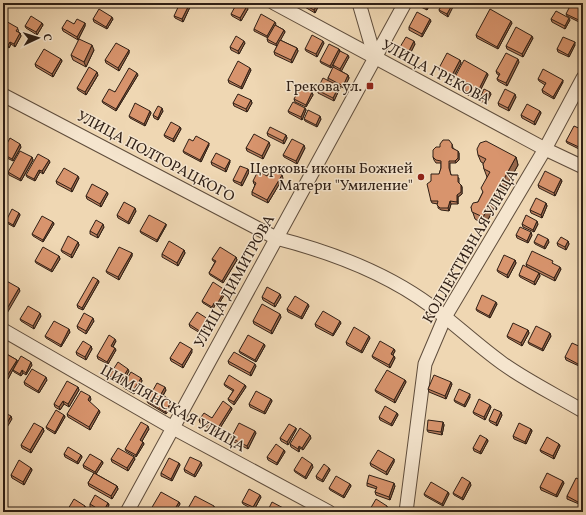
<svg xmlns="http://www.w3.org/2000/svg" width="586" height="515" viewBox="0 0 586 515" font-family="Vollkorn,serif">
  <rect width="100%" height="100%" fill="#efd7b3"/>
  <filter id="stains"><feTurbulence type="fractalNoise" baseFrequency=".005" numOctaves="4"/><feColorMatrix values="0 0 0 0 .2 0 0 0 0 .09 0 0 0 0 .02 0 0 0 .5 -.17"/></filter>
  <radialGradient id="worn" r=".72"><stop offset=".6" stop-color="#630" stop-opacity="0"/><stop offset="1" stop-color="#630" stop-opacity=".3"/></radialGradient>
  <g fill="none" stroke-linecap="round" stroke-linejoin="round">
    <defs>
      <g id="minor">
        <path d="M274,3l271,146 38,18"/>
        <path d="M359,3l16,55"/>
        <path d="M3,95l273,143c55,14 109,34 155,68 24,18 46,39 71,57 25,18 54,32 81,48"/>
        <path d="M3,330l170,98 156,84"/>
        <path d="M127,512l278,-509"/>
        <path d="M406,512l19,-148 20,-47 100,-168 38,-71"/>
      </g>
    </defs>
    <!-- minor casing -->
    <use href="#minor" stroke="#5f4d3c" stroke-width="15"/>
    <!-- minor -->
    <use href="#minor" stroke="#f5e5ce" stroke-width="13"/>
  </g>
  <!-- wall -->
  <g fill="#ba7f5e" stroke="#2f1f15">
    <path d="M298,3h22l-5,10z"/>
    <path d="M373,3h9l-2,4z"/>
    <path d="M416,3h14v1l-3,6 -10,-5z"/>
    <path d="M443,3l5,14 -8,-5 -1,-2z"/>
    <path d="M500,3h9l-2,4z"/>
    <path d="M191,5l-8,17 -8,-4 -1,-2z"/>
    <path d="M248,9l-7,12 -9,-5 -1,-2z"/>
    <path d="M583,10v14l-16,-8 -1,-2z"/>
    <path d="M93,19h20l-6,10 -13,-7z"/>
    <path d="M551,19l19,1 -5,9 -13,-7z"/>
    <path d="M3,21l16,9 -1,2 2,1 1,3 -6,11 -4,-3 -2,4 -6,-4z"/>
    <path d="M431,21l-9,16 -13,-7v-3z"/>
    <path d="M42,23l1,2 -6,10 -11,-7 -1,-2z"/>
    <path d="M85,23v3l-7,14 -15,-9 -1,-3 12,-4z"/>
    <path d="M512,23l-14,26 -21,-11 -1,-3z"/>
    <path d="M276,24l-1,1 9,5 1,2 -5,8 17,8 1,3 -6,12 -17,-8 -1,-3 3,-6 -9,-4 -1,-3 1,-1 -14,-7v-2z"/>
    <path d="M533,38l-10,19 -16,-8 -1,-3z"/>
    <path d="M245,43l-6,11 -8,-4 -1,-3z"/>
    <path d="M324,43l-7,14 -11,-6 -1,-2z"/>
    <path d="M415,44l-5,10 -9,-5 -1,-2z"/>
    <path d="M575,45l-6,12 -11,-5 -1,-3z"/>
    <path d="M339,49l1,2 9,6 -8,14 7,4 1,3 -5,10 -5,-2 1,2 -6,13 -16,-8 -1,-3 11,-10v-2l6,-11 -1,-2 -2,3 -10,-5 -1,-2z"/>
    <path d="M94,50l-8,17 -13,-7 -2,-5z"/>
    <path d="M129,50v3l-10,18 -13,-8 -1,-3z"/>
    <path d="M61,59l1,2 -9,16 -17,-10 -1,-3z"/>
    <path d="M460,60l1,3 -8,15 -13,-7 -1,-3z"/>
    <path d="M519,62l-12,24 -9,-5 -1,-2 2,-4 -2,-1 -1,-3z"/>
    <path d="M251,70l-9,19 -13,-6 -1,-3z"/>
    <path d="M487,73l1,2 -12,24 -12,-6v-3l2,-5 -10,-6 -1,-2z"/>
    <path d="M98,75l-12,20 -8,-5 -1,-2z"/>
    <path d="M138,75l-22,36 -13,-8 -1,-2z"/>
    <path d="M538,79l25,3 -9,17 -11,-6 -1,-3 3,-5 -6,-4z"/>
    <path d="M312,92l1,3 -7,12 -11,-5 -1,-3z"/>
    <path d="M491,94l-5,10 -6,-3v-3z"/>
    <path d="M516,97l-7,14 -10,-5 -1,-3z"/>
    <path d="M251,100l1,3 -5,9 -13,-6 -1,-3z"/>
    <path d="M583,107v13l-4,-1v-3z"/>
    <path d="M305,108l1,2 -4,10 -13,-7 -1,-2z"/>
    <path d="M150,111l1,2 -6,13 -15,-8 -1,-2z"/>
    <path d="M163,111l-5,9 -4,-2 -1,-3z"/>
    <path d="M540,111l1,2 -6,12 -13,-7 -1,-3z"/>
    <path d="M304,119h17l-4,8 -12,-6z"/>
    <path d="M180,127l1,2 -7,13 -9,-5 -1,-2z"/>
    <path d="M583,130v21l-16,-8 -1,-2z"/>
    <path d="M267,133l19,2 1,3 -3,6 -16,-8z"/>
    <path d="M193,141l16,4 -8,17 -17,-9 -1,-2z"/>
    <path d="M452,144l1,4 6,5v7l-3,3h-6v8l1,4 8,3v5l2,2 1,2v7l-4,3v7h-7l-2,7 -8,-1 -3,-2v-4l-6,-1 -1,-2 10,-33v-5h-5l-2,-3 -1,-3 7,-10z"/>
    <path d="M270,145l-7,14 -16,-8 -1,-3z"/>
    <path d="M21,147l-8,14 -10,-5v-5z"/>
    <path d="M305,148l-8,16 -13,-7 -1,-2z"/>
    <path d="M478,155l38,2 2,8 -33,60 -10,-6 -4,-12 7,-5 5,-10 4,-15 -3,-8 -1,-6 -2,-1z"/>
    <path d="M32,157l1,3 -12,21 -12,-6 -1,-3z"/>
    <path d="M50,162l-7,12 -3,-2 -5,9 -8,-4 -1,-2z"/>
    <path d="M211,162h19l-4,10 -14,-7z"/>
    <path d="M249,172l-7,14 -8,-4 -1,-2z"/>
    <path d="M267,176l16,2 -15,25 -16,-8v-3l3,-7 -1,-1 -1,-3z"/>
    <path d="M79,178l-7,14 -15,-8 -1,-3z"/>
    <path d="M562,181l-7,15 -16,-8 -1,-3z"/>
    <path d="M107,192l1,2 -7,13 -14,-8 -1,-3z"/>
    <path d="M546,203l1,3 -5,12 -11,-5 -1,-3z"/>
    <path d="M136,211l-7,13 -11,-6 -1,-3z"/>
    <path d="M19,213l1,2 -6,12 -7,-4 -1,-2z"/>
    <path d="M53,222l1,2 -11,18 -10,-6 -1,-2z"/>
    <path d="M166,224v2l-9,16 -16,-9 -1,-2z"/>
    <path d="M522,224h16l-4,8 -11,-5z"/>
    <path d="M104,227l-6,11 -8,-4v-3z"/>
    <path d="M516,235h16l-4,8 -11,-5z"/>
    <path d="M568,241l1,3 -3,6 -8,-4 -1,-3z"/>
    <path d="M78,242l1,3 -7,13 -10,-6 -1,-2z"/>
    <path d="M534,242h15l-4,7 -10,-5z"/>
    <path d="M184,250l1,3 -7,13 -16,-9v-3z"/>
    <path d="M132,253v3l-13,24 -12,-7 -1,-2z"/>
    <path d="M59,256l1,3 -8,13 -16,-9 -1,-2z"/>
    <path d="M236,257l1,3 -14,23 -13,-8 -1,-2 6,-11 -2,-1 -1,-2z"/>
    <path d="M515,260l1,3 -8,15 -10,-6 -1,-2z"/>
    <path d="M526,264h27l8,5 -6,12 -28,-14z"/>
    <path d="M539,273l1,3 -5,9 -15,-8 -1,-2z"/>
    <path d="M98,280l1,2 -16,28 -5,-2 -1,-3z"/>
    <path d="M226,292l-9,15 -2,-2 -2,4 -10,-6 -1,-2z"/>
    <path d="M262,297h19l-6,10 -12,-7z"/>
    <path d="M497,304l-7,14 -13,-7 -1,-2z"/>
    <path d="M309,306l-7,13 -14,-7 -1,-3z"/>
    <path d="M41,316l-7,13 -13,-8 -1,-2z"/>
    <path d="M281,317l-9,17 -18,-10 -1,-3z"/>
    <path d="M94,321l-8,13 -8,-5 -1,-3z"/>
    <path d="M209,322l-7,12 -12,-7 -1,-3z"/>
    <path d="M341,323l-8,13 -17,-9 -1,-3z"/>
    <path d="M528,330l1,3 -7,13 -14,-8 -1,-2z"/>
    <path d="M70,332l-9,15 -15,-9 -1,-2z"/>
    <path d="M551,336l-8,15 -14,-7 -1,-2z"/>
    <path d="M370,338l-8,15 -15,-8 -1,-3z"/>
    <path d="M116,341l-3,6 3,3 -8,14 -10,-5 -1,-3z"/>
    <path d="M264,344l1,2 -9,16 -16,-9 -1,-2z"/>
    <path d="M91,346l1,3 -6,11 -9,-5 -1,-3z"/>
    <path d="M583,348l-4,18 -13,-6 -1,-3z"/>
    <path d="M394,349l1,2 -2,4 2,3 -5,10 -17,-10 -1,-2z"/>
    <path d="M3,352l14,8v2l-9,17 -5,-3z"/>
    <path d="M192,352l-9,16 -12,-7 -1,-3z"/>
    <path d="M228,361l28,5 -5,10 -22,-12z"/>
    <path d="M32,365l-6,10 -3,-2 -2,3 -7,-4 -1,-2z"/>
    <path d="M129,371l-8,14 -11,-7 -1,-2z"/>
    <path d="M141,378l1,3 -8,13 -10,-6 -1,-3z"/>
    <path d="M47,380l-8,13 -14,-8 -1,-3z"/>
    <path d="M405,380l1,2 -11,21 -19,-11 -1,-2z"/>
    <path d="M224,384l21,1 1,2 -12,18 -5,-4 -1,-2 5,-8 -8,-5z"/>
    <path d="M452,384l-6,15 -17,-7 -1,-3z"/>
    <path d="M78,387l1,3 -10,17 -5,-3 -4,6 -5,-3 -1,-3z"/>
    <path d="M166,390l-3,6 9,5 1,3 -7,10 -18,-11 -1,-2z"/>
    <path d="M470,397l-5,10 -10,-5 -1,-2z"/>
    <path d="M91,399l-2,3 11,10 -10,18 -22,-13 -1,-3z"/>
    <path d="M271,399l1,2 -7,13 -15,-7 -1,-3z"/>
    <path d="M231,407l1,2 -15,24 -17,-10 -1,-3 13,-2z"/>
    <path d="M491,407l-6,13 -11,-6 -1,-2z"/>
    <path d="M397,413l1,2 -6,11 -12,-6 -1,-3z"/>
    <path d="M64,415l1,2 -10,17 -8,-5 -1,-2z"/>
    <path d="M502,415l-5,11 -7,-4 -1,-2z"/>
    <path d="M443,422l1,3 -2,10 -14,-3 -1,-2z"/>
    <path d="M43,428l1,3 -13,22 -9,-5 -1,-3z"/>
    <path d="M296,428v2l-8,15 -7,-4 -1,-3z"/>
    <path d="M149,429l-7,12 1,1 1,2 -8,13 -10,-6 -1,-2z"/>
    <path d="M531,429l1,2 -6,13 -12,-5 -1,-3z"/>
    <path d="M256,433l-8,16 -16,-8 -1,-3z"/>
    <path d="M311,438l-8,12 -3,-2 -1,4 -8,-5 -1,-3z"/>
    <path d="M487,439l1,2 -7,13 -7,-3 -1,-3z"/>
    <path d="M559,444l1,2 -6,13 -13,-7 -1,-2z"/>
    <path d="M284,450l1,2 -8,13 -9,-5 -1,-3z"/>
    <path d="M64,454l17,1 1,2 -4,7 -13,-7z"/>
    <path d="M111,459h24l-7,12 -16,-9z"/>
    <path d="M394,459v3l-7,13 -16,-9 -1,-3z"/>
    <path d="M102,461l1,2 -7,11 21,12 1,3 -6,10 -23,-13 -1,-3 6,-10 -10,-5 -1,-3z"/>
    <path d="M179,463l1,2 -8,16 -11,-5v-3z"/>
    <path d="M202,465l-7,12 -10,-5 -1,-3z"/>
    <path d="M313,467l-7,12 -11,-7 -1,-2z"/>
    <path d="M31,468l1,2 -8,15 -12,-7 -1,-3z"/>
    <path d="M329,468l1,2 -7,12 -6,-3 -1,-3z"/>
    <path d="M583,481v15l-4,8 -12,-5v-3z"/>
    <path d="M367,483l28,3 -5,14 -14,-5 -1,-3 2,-3 -10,-3z"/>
    <path d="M564,483l-7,14 -16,-7 -1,-3z"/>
    <path d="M350,484l1,2 -7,12 -14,-8 -1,-2z"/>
    <path d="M471,485l-8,15 -9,-5 -1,-2z"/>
    <path d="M448,492l1,2 -6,12 -18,-10 -1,-2z"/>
    <path d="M261,497l-7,13 -11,-6 -1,-2z"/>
    <path d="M179,502l1,2 -5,8h-22l-1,-1 -1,-2z"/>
    <path d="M108,503l1,2 -4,7h-6l-9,-5v-3z"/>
  </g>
  <!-- shaded-wall -->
  <g fill="#97684c" stroke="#2f1f15">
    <path d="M190,3l1,2 -8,17 -1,-3z"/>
    <path d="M318,3h2l-5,10 -1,-3z"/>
    <path d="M379,3h3l-2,4 -1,-3z"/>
    <path d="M428,3h2v1l-3,6 -1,-2z"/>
    <path d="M453,3h2l-7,14 -1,-3z"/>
    <path d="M507,3h2l-2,4 -1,-3z"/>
    <path d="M247,6l1,3 -7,12 -1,-3z"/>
    <path d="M112,17l1,2 -6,10 -1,-2z"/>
    <path d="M569,18l1,2 -5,9v-3z"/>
    <path d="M430,19l1,2 -9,16v-3z"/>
    <path d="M511,21l1,2 -14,26 -1,-2z"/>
    <path d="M275,22l1,2 -8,15 -1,-3z"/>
    <path d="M42,23l1,2 -6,10 -1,-3z"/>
    <path d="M85,23v3l-7,14 -1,-3z"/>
    <path d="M284,30l1,2 -8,15 -1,-3z"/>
    <path d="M20,33l1,3 -6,11 -1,-3z"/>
    <path d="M532,36l1,2 -10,19 -1,-3z"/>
    <path d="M244,41l1,2 -6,11 -1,-3z"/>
    <path d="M323,41l1,2 -7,14 -1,-3z"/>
    <path d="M414,41l1,3 -5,10 -1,-3z"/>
    <path d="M10,42l1,2 -2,4 -1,-3z"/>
    <path d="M575,42v3l-6,12 -1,-2z"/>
    <path d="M92,45l2,5 -8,17 -2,-5z"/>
    <path d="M297,48l1,3 -6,12 -1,-3z"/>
    <path d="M339,49l1,3 -9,16 -1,-2z"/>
    <path d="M129,50v3l-10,18 -1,-3z"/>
    <path d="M348,55l1,2 -8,15 -1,-3z"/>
    <path d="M61,59l1,2 -9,16 -1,-3z"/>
    <path d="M518,59l1,3 -12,24 -1,-3z"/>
    <path d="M460,60l1,3 -8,15 -1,-3z"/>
    <path d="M250,68l1,2 -9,19 -1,-2z"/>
    <path d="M97,72l1,3 -12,20 -1,-3z"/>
    <path d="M137,73l1,2 -22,36v-2z"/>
    <path d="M487,73l1,2 -12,24 -1,-2z"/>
    <path d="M348,75l1,3 -5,10 -1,-2z"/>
    <path d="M563,80v2l-9,17 -1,-2z"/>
    <path d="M339,86l1,2 -6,13 -1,-3z"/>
    <path d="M312,92l1,3 -7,12v-2z"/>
    <path d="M490,92l1,2 -5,10 -1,-3z"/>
    <path d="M515,94l1,3 -7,14 -1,-3z"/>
    <path d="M251,100l1,3 -5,9 -1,-3z"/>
    <path d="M162,108l1,3 -5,9v-2z"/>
    <path d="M305,108l1,2 -4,10 -1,-3z"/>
    <path d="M150,111l1,2 -6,13 -1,-2z"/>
    <path d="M540,111l1,2 -6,12 -1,-3z"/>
    <path d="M320,116l1,3 -4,8 -1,-2z"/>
    <path d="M180,127l1,2 -7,13 -1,-3z"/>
    <path d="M286,135l1,3 -3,6 -1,-3z"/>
    <path d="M269,142l1,3 -7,14 -1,-3z"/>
    <path d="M209,143v2l-8,17 -1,-2z"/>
    <path d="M20,144l1,3 -8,14 -1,-2z"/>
    <path d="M304,145l1,3 -8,16 -1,-3z"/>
    <path d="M458,151l1,2v7l-3,3 -1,-2z"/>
    <path d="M32,157l1,3 -12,21 -1,-2z"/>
    <path d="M516,157l2,8 -33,60 -2,-8z"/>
    <path d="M49,160l1,2 -7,12 -1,-3z"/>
    <path d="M230,160v2l-4,10 -1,-3z"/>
    <path d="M248,169l1,3 -7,14 -1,-3z"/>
    <path d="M39,170l1,2 -5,9 -1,-2z"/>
    <path d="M282,175l1,3 -15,25 -1,-3z"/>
    <path d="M78,176l1,2 -7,14 -1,-3z"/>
    <path d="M561,179l1,2 -7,15 -1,-3z"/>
    <path d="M461,185l1,2v7l-4,3v7l-1,-2v-7z"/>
    <path d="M107,192l1,2 -7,13 -1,-3z"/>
    <path d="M450,201l1,3 -2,7 -1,-3z"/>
    <path d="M546,203l1,3 -5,12 -1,-3z"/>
    <path d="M135,208l1,3 -7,13 -1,-2z"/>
    <path d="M19,213l1,2 -6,12 -1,-2z"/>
    <path d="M537,221l1,3 -4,8 -1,-2z"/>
    <path d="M53,222l1,2 -11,18v-2z"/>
    <path d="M103,224l1,3 -6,11 -1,-3z"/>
    <path d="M166,224v2l-9,16v-2z"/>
    <path d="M531,232l1,3 -4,8 -1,-2z"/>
    <path d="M548,239l1,3 -4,7 -1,-2z"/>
    <path d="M568,241l1,3 -3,6 -1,-3z"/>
    <path d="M78,242l1,3 -7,13 -1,-3z"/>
    <path d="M184,250l1,3 -7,13 -1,-3z"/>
    <path d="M132,253v3l-13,24 -1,-3z"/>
    <path d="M59,256l1,3 -8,13 -1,-2z"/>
    <path d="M236,257l1,3 -14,23 -1,-2z"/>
    <path d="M515,260l1,3 -8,15 -1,-3z"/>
    <path d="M560,267l1,2 -6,12 -1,-3z"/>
    <path d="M539,273l1,3 -5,9 -1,-3z"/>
    <path d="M98,280l1,2 -16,28 -1,-2z"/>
    <path d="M19,288l1,3 -14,24 -1,-3z"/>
    <path d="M225,290l1,2 -9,15v-3z"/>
    <path d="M280,294l1,3 -6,10 -1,-3z"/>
    <path d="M496,302l1,2 -7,14 -1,-2z"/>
    <path d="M214,303l1,2 -2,4 -1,-2z"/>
    <path d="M308,304l1,2 -7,13 -1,-2z"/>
    <path d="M40,313l1,3 -7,13 -1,-3z"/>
    <path d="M280,314l1,3 -9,17 -1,-3z"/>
    <path d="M93,318l1,3 -8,13v-3z"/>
    <path d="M208,319l1,3 -7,12 -1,-2z"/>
    <path d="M340,321l1,2 -8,13v-2z"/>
    <path d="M69,329l1,3 -9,15v-2z"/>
    <path d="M528,330l1,3 -7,13 -1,-3z"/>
    <path d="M550,333l1,3 -8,15 -1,-2z"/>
    <path d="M369,336l1,2 -8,15 -1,-2z"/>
    <path d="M115,339l1,2 -4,7 -1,-2z"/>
    <path d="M264,344l1,2 -9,16 -1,-2z"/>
    <path d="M91,346l1,3 -6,11 -1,-3z"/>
    <path d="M115,348l1,2 -8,14 -1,-2z"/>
    <path d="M192,349v3l-9,16 -1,-3z"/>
    <path d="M394,349l1,2 -3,5 -1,-2z"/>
    <path d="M583,354v5l-4,7 -1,-2z"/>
    <path d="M394,356l1,2 -5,10 -1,-3z"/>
    <path d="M17,360v2l-9,17 -1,-3z"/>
    <path d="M31,362l1,3 -6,10v-2z"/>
    <path d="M255,364l1,2 -5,10 -1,-3z"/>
    <path d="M128,369l1,2 -8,14 -1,-3z"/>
    <path d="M22,370l1,3 -2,3 -1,-2z"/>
    <path d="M46,377l1,3 -8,13 -1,-2z"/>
    <path d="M141,378l1,3 -8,13 -1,-3z"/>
    <path d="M405,380l1,2 -11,21 -1,-3z"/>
    <path d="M451,382l1,2 -6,15 -1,-3z"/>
    <path d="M245,385l1,2 -12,18v-3z"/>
    <path d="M78,387l1,3 -10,17 -1,-3z"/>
    <path d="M165,387l1,3 -4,7 -1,-3z"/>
    <path d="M470,394v3l-5,10 -1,-2z"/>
    <path d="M90,396l1,3 -2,4 -1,-3z"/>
    <path d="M271,399l1,2 -7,13 -1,-2z"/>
    <path d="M63,401l1,3 -4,6 -1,-3z"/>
    <path d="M172,401l1,3 -7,10 -1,-2z"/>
    <path d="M490,405l1,2 -6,13 -1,-3z"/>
    <path d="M231,407l1,2 -15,24 -1,-2z"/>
    <path d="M99,410l1,2 -10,18 -1,-3z"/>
    <path d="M501,412l1,3 -5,11 -1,-3z"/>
    <path d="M397,413l1,2 -6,11 -1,-2z"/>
    <path d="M64,415l1,2 -10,17v-2z"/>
    <path d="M11,416l1,3 -9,15v-4z"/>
    <path d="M443,422l1,3 -2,10 -1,-3z"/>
    <path d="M148,426l1,3 -8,14 -1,-3z"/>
    <path d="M43,428l1,3 -13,22 -1,-3z"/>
    <path d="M296,428v2l-8,15 -1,-3z"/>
    <path d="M531,429l1,2 -6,13 -1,-2z"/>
    <path d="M255,431l1,2 -8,16 -1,-3z"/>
    <path d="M310,435l1,3 -8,12 -1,-2z"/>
    <path d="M487,439l1,2 -7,13 -1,-2z"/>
    <path d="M143,442l1,2 -8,13v-2z"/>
    <path d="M559,444l1,2 -6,13 -1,-3z"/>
    <path d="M299,446l1,2 -1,4 -1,-3z"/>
    <path d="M284,450l1,2 -8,13v-2z"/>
    <path d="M81,455l1,2 -4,7 -1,-2z"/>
    <path d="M134,457l1,2 -7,12 -1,-3z"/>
    <path d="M394,459v3l-7,13 -1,-3z"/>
    <path d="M102,461l1,2 -7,11 -1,-2z"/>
    <path d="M201,462l1,3 -7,12 -1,-2z"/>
    <path d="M179,463l1,2 -8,16 -1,-2z"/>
    <path d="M312,464l1,3 -7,12 -1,-2z"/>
    <path d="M31,468l1,2 -8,15 -1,-3z"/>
    <path d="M329,468l1,2 -7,12 -1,-2z"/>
    <path d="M563,481l1,2 -7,14 -1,-2z"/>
    <path d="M470,482l1,3 -8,15 -1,-2z"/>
    <path d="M394,483l1,3 -5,14 -1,-3z"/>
    <path d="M350,484l1,2 -7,12 -1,-2z"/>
    <path d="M117,486l1,3 -6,10 -1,-3z"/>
    <path d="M583,491v5l-4,8 -1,-2z"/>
    <path d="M448,492l1,2 -6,12 -1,-2z"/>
    <path d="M260,495l1,2 -7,13 -1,-3z"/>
    <path d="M179,502l1,2 -5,8h-2z"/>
    <path d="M108,503l1,2 -4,7h-2z"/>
    <path d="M85,506l1,2 -2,4h-3z"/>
    <path d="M214,506l1,3 -1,3h-3z"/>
    <path d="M387,506l1,3 -2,3h-2z"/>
  </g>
  <!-- building -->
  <g fill="#d8946d" stroke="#2f1f15">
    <path d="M180,3h10l-8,16 -8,-3z"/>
    <path d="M237,3h4l6,3 -7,12 -9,-4z"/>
    <path d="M301,3h17l-4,7z"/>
    <path d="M417,3h11l-2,5z"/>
    <path d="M443,3h10l-6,11 -8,-4z"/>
    <path d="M571,4l12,6v12l-17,-8z"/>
    <path d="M99,9l13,8 -6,10 -13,-8z"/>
    <path d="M490,9l21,12 -14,26 -21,-12z"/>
    <path d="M556,11l13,7 -4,8 -14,-7z"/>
    <path d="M417,12l13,7 -8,15 -13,-7z"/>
    <path d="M261,14l14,8 -8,14 -13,-7z"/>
    <path d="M31,16l11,7 -6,9 -11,-6z"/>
    <path d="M77,19l8,4 -8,14 -15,-9 5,-8 7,4z"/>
    <path d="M4,20l14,8 -2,3 4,2 -6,11 -4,-2 -2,3 -5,-3v-21z"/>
    <path d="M275,25l9,5 -8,14 -9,-5z"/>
    <path d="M516,27l16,9 -10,18 -16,-8z"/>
    <path d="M312,35l11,6 -7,13 -11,-5z"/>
    <path d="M236,36l8,5 -6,10 -8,-4z"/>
    <path d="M406,37l8,4 -5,10 -9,-4z"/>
    <path d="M563,37l12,5 -7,13 -11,-6z"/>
    <path d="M79,39l13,6 -8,17 -13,-7z"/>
    <path d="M280,40l17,8 -6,12 -17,-8z"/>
    <path d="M116,43l13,7 -11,18 -13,-8z"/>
    <path d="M329,44l10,5 -9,17 -10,-5z"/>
    <path d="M44,49l17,10 -9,15 -17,-10z"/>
    <path d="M340,51l8,4 -8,14 -7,-4z"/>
    <path d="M447,53l13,7 -8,15 -13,-7z"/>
    <path d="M506,53l12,6 -12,24 -9,-4 3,-5 -4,-3z"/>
    <path d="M464,60l23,13 -12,24 -11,-7 3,-7 -12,-6z"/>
    <path d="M238,61l12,7 -9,19 -13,-7z"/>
    <path d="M89,67l8,5 -12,20 -8,-4z"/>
    <path d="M333,67l15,8 -5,11 -15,-8z"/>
    <path d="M129,68l8,5 -21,36 -14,-8 7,-12 6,3z"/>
    <path d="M543,69l20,11 -10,17 -11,-7 4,-7 -8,-4z"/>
    <path d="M323,78l16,8 -6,12 -16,-8z"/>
    <path d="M301,86l11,6 -6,13 -12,-6z"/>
    <path d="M484,89l6,3 -5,9 -5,-3z"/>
    <path d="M505,89l10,5 -7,14 -10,-5z"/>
    <path d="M238,94l13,6 -5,9 -13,-6z"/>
    <path d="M293,102l12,6 -4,9 -13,-6z"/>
    <path d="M135,103l15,8 -6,13 -15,-8z"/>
    <path d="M527,104l13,7 -6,11 -13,-7z"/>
    <path d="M158,106l4,2 -4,10 -5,-3z"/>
    <path d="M583,107v11l-4,-2z"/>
    <path d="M308,110l12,6 -4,9 -12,-6z"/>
    <path d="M171,122l9,5 -7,12 -9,-4z"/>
    <path d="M574,126l9,4v19l-17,-8z"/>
    <path d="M270,127l16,8 -3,6 -16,-8z"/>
    <path d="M254,134l15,8 -7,14 -16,-8z"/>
    <path d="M196,136l13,7 -9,17 -17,-9 6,-12 4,2z"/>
    <path d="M10,138l10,6 -8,15 -9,-5v-3z"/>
    <path d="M292,139l12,6 -8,16 -13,-6z"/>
    <path d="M443,140h6l3,4v4l6,3v7l-3,3h-6v7l2,7h7v7l3,3v7l-4,3v7l-7,-1 -2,7h-8l-3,-3 1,-4h-7l-4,-17 4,-3v-7h8l2,-6v-7l-5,-1 -3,-3v-7l3,-3h4v-3z"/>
    <path d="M486,141l30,16 -33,60 -11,-5 -1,-5 2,-4 5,-1 5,-10 -2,-4 9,-16 -6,-3 -1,-5 3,-5 -8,-4 -1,-6 3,-6z"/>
    <path d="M20,151l12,6 -12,22 -12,-7z"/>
    <path d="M216,153l14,7 -5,9 -14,-7z"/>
    <path d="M38,154l11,6 -7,11 -3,-1 -5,9 -8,-4z"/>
    <path d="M240,166l8,3 -7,14 -8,-3z"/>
    <path d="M64,168l14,8 -7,13 -15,-8z"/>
    <path d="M271,170l11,5 -15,25 -15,-8 4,-9 -3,-2 5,-10 9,5z"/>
    <path d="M545,171l16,8 -7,14 -16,-8z"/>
    <path d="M92,184l15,8 -7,12 -14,-8z"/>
    <path d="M536,198l10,5 -5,12 -11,-5z"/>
    <path d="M124,202l11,6 -7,14 -11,-7z"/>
    <path d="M12,209l7,4 -6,12 -7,-4z"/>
    <path d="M149,215l17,9 -9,16 -17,-9z"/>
    <path d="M526,215l11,6 -4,9 -11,-6z"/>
    <path d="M42,216l11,6 -10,18 -11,-6z"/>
    <path d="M96,220l7,4 -6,11 -7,-4z"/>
    <path d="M520,227l11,5 -4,9 -11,-6z"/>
    <path d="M538,234l10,5 -4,8 -10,-5z"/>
    <path d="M68,236l10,6 -7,13 -10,-5z"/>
    <path d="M561,237l7,4 -3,6 -8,-4z"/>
    <path d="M169,241l15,9 -7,13 -15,-9z"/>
    <path d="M43,247l16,9 -8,14 -16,-9z"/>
    <path d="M119,247l13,6 -14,24 -12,-6z"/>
    <path d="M220,247l16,10 -14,24 -13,-8 7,-12 -4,-2z"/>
    <path d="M532,251l21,10 -1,2 8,4 -6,11 -28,-14z"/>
    <path d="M504,255l11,5 -8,15 -10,-5z"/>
    <path d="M523,265l16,8 -5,9 -15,-7z"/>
    <path d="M93,277l5,3 -16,28 -5,-3z"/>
    <path d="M3,279l16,9 -14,24 -2,-1z"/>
    <path d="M213,282l12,8 -8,14 -3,-1 -2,4 -10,-6z"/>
    <path d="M267,287l13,7 -6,10 -12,-7z"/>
    <path d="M482,295l14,7 -7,14 -13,-7z"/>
    <path d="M295,296l13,8 -7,13 -14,-8z"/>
    <path d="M262,304l18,10 -9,17 -18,-10z"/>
    <path d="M28,306l12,7 -7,13 -13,-7z"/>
    <path d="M323,311l17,10 -7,13 -18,-10z"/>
    <path d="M197,312l11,7 -7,13 -12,-8z"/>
    <path d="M84,313l9,5 -7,13 -9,-5z"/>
    <path d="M54,321l15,8 -8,16 -16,-9z"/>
    <path d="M513,323l15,7 -7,13 -14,-7z"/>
    <path d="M536,326l14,7 -8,16 -14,-7z"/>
    <path d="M354,327l15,9 -8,15 -15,-9z"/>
    <path d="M109,335l6,4 -4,7 4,2 -8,14 -10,-6z"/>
    <path d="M248,335l16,9 -9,16 -16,-9z"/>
    <path d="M83,341l8,5 -6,11 -9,-5z"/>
    <path d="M380,341l14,8 -3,5 3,2 -5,9 -17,-9z"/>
    <path d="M180,342l12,7 -10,16 -12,-7z"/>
    <path d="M572,343l11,5v6l-5,10 -13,-7z"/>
    <path d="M3,352l14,8 -10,16 -4,-2z"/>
    <path d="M234,352l21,12 -5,9 -22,-12z"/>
    <path d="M21,356l10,6 -5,11 -4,-3 -2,4 -7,-4z"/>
    <path d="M118,362l10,7 -8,13 -11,-6z"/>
    <path d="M32,369l14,8 -8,14 -14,-9z"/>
    <path d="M387,370l18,10 -11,20 -19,-10z"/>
    <path d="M131,372l10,6 -8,13 -10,-6z"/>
    <path d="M229,375l16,10 -11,17 -6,-3 6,-9 -10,-6z"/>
    <path d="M434,375l17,7 -6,14 -17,-7z"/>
    <path d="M67,381l11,6 -10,17 -5,-3 -4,6 -5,-3z"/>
    <path d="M157,383l8,4 -4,7 11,7 -7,11 -18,-11z"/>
    <path d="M459,389l11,5 -6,11 -10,-5z"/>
    <path d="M81,391l9,5 -2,4 11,10 -10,17 -22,-13z"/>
    <path d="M256,391l15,8 -7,13 -15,-8z"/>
    <path d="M479,399l11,6 -6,12 -11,-5z"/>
    <path d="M223,401l8,6 -15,24 -17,-11 5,-7 8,5z"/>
    <path d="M385,406l12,7 -6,11 -12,-7z"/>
    <path d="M494,409l7,3 -5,11 -7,-3z"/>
    <path d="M56,410l8,5 -9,17 -9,-5z"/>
    <path d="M3,412l8,4 -8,14z"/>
    <path d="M428,420l15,2 -2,10 -14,-2z"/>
    <path d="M141,422l7,4 -8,14 3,2 -7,13 -11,-6z"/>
    <path d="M34,423l9,5 -13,22 -9,-5z"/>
    <path d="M239,423l16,8 -8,15 -16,-8z"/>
    <path d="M519,423l12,6 -6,13 -12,-6z"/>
    <path d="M289,424l7,4 -9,14 -7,-4z"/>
    <path d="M300,428l10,7 -8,13 -3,-2 -1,3 -8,-5z"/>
    <path d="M480,435l7,4 -7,13 -7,-4z"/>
    <path d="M547,437l12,7 -6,12 -13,-6z"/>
    <path d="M276,444l8,6 -7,13 -10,-6z"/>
    <path d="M68,447l13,8 -4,7 -13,-8z"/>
    <path d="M118,448l16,9 -7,11 -16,-9z"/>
    <path d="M378,450l16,9 -8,13 -16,-9z"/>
    <path d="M90,454l12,7 -7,11 -12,-7z"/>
    <path d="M190,457l11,5 -7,13 -10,-6z"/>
    <path d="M302,457l10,7 -7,13 -11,-7z"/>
    <path d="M169,458l10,5 -8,16 -10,-6z"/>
    <path d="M19,460l12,8 -8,14 -12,-7z"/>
    <path d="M324,464l5,4 -7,12 -6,-4z"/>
    <path d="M94,473l23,13 -6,10 -23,-13z"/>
    <path d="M547,473l16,8 -7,14 -16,-8z"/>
    <path d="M369,475l25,8 -5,14 -14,-5 2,-5 -10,-4z"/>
    <path d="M336,476l14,8 -7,12 -14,-8z"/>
    <path d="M462,477l8,5 -8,16 -9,-5z"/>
    <path d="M576,478l7,3v10l-5,11 -11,-6z"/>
    <path d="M431,482l17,10 -6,12 -18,-10z"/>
    <path d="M249,489l11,6 -7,12 -11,-5z"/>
    <path d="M161,492l18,10 -6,10h-16l-6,-3z"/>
    <path d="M95,495l13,8 -5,9 -13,-8z"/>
    <path d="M195,496l19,10 -3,6h-25z"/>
    <path d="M74,499l11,7 -4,6h-8l-5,-3z"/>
    <path d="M376,499l11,7 -3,6h-14l-1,-1z"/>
    <path d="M272,502l15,8 -1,2h-19z"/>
    <path d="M20,508l8,4h-10z"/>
    <path d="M89,508l7,4h-9z"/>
  </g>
  <!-- markers -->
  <g fill="#8f2418" stroke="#f5e5ce" stroke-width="1.5">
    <rect x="366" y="82" width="8" height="8" rx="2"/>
    <circle cx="421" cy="177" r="4"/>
  </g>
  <g text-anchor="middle" stroke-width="3" stroke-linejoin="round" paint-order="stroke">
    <!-- street labels -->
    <g font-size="15" fill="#2f1f15" stroke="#f5e5ce">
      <text transform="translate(436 72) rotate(28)" y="5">УЛИЦА ГРЕКОВА</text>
      <text transform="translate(156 156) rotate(28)" y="5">УЛИЦА ПОЛТОРАЦКОГО</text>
      <text transform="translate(470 246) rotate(-60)" y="5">КОЛЛЕКТИВНАЯ УЛИЦА</text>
      <text transform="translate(234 281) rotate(-61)" y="5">УЛИЦА ДИМИТРОВА</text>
      <text transform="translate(173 408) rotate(29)" y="5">ЦИМЛЯНСКАЯ УЛИЦА</text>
    </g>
    <!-- poi labels -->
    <g font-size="15" fill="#2f1f15" stroke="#f5e5ce" text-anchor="end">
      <text x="362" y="91">Грекова ул.</text>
      <text x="413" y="173">Церковь иконы Божией<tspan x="413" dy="17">Матери "Умиление"</tspan></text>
    </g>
  </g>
  <!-- margin -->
  <rect width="586" height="515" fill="none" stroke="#efd7b3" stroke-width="16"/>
  <rect x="4" y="4" width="578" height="507" fill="none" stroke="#2f1f15" stroke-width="2"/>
  <rect x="8" y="8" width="570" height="499" fill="none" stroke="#2f1f15"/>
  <!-- north arrow -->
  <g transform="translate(38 38) rotate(86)" stroke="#f5e5ce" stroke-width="3" paint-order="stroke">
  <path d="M0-3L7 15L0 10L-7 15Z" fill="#2f1f15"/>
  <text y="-6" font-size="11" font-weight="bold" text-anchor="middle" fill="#2f1f15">С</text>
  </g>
  <rect width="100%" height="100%" filter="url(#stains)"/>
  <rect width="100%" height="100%" fill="url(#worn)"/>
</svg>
